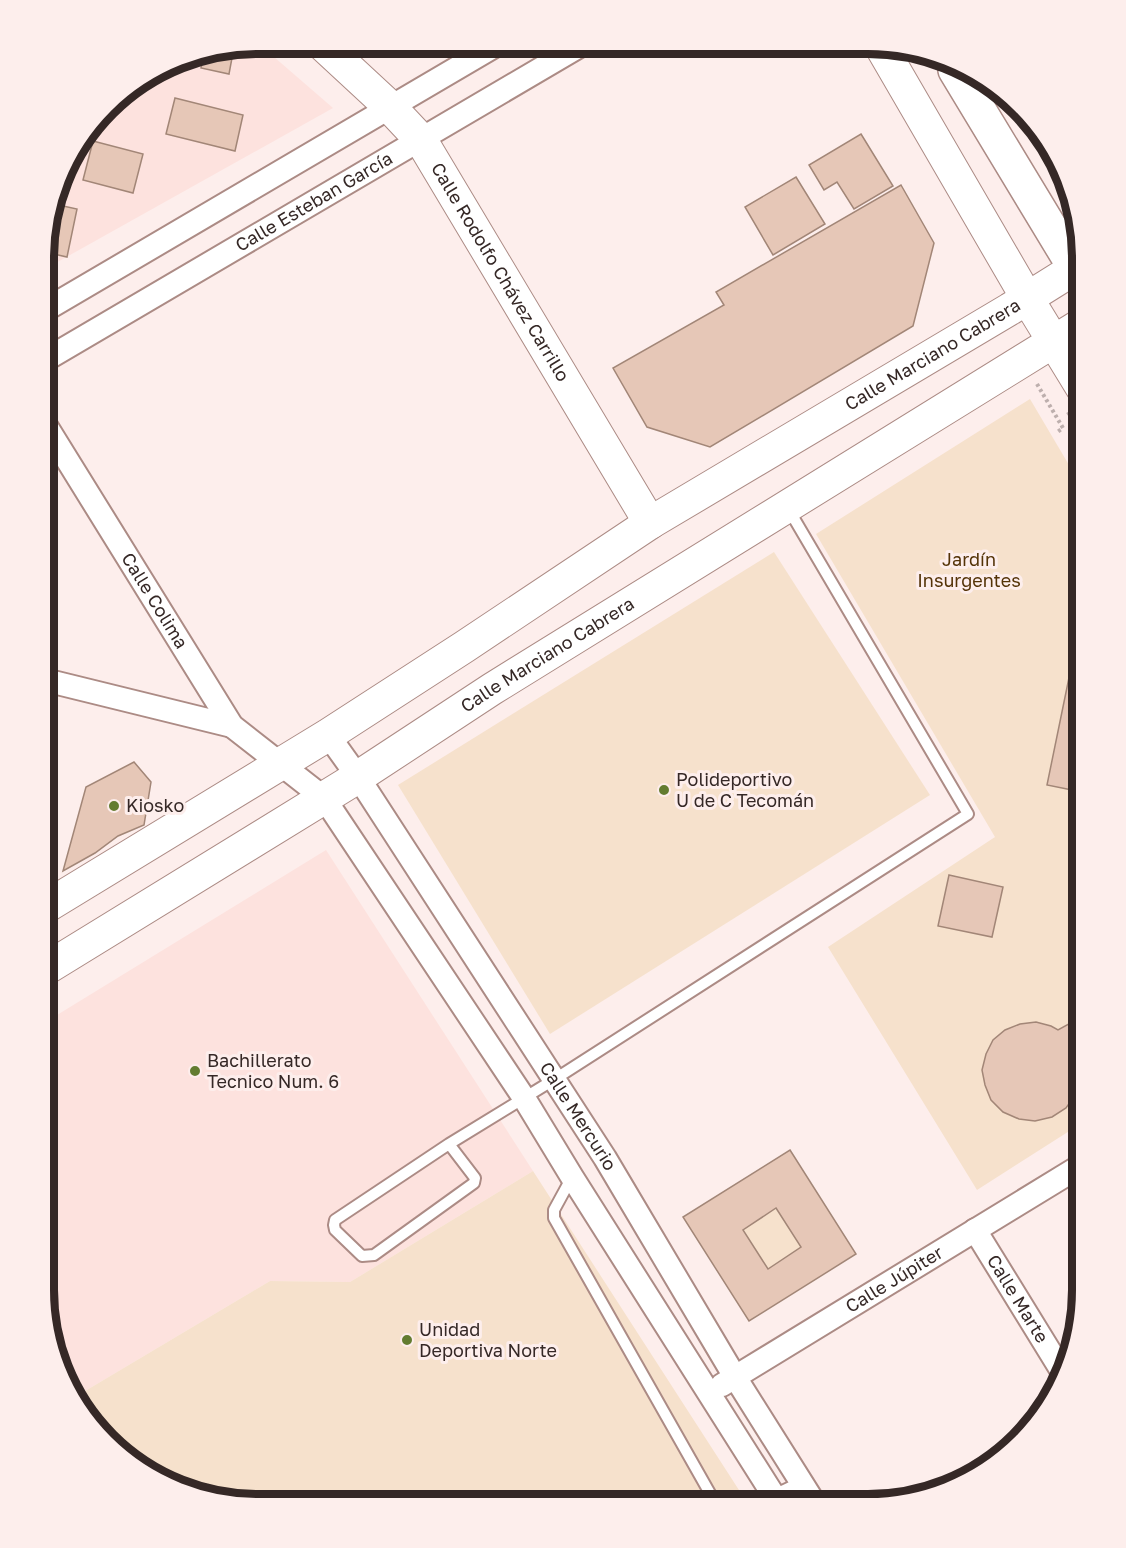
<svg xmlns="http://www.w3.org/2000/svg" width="1126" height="1548" viewBox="0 0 1126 1548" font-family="'Golos Text',sans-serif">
  <rect width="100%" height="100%" fill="#fdeeec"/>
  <!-- built -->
  <g fill="#fde2de">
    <path d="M259,44l74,64 -288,161v-40l27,-78 45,-55 71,-41z"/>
    <path d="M326,850l207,321 -183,111 -80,-1 -195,116 -10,-12 -21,-94v-268z"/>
  </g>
  <!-- green -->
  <g fill="#f6e1cc">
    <path d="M1030,399l52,88v636l-105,67 -149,-243 167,-110 -179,-303z"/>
    <path d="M774,552l156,243 -380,239 -152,-249z"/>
    <path d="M533,1171l215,333 -518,-1 -102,-43 -53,-63 195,-116 80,1z"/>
    <path d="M776,1208l25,39 -33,22 -25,-39z"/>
  </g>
  <!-- building -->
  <g fill="#e6c7b7" stroke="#a28677" stroke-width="1.5" fill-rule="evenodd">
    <path d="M234,47l-5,27 -28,-6 3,-16z"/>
    <path d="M175,98l68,17 -8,36 -69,-17z"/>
    <path d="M861,134l32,52 -39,23 -17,-27 -13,8 -15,-25z"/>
    <path d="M93,141l50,13 -10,39 -50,-13z"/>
    <path d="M796,177l29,47 -52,31 -28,-48z"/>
    <path d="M901,185l33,58 -21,83 -203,121 -63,-20 -34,-59 111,-63 -8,-13z"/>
    <path d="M54,204l23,5 -10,48 -22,-5v-23z"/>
    <path d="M1072,663l10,2v127l-35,-7z"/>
    <path d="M134,762l17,20 -7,43 -26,11 -23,17 -32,18 23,-84z"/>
    <path d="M949,875l54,12 -11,50 -54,-11z"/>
    <path d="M1076,1020l6,10v48l-6,16 -10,14 -14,9 -17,4 -16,-2 -16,-7 -12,-12 -6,-15 -3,-15 4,-16 7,-14 12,-10 15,-6 16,-2 15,4 7,4z"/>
    <path d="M790,1150l66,104 -107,67 -66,-104zM776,1208l25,39 -33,22 -25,-39z"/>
  </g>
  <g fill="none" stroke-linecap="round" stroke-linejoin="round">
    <defs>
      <g id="lane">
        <path d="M449,1144l26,34 -1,5 -100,72 -12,1 -27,-26 -1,-5 1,-5 114,-76 106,-65 413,-265 -179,-304"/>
        <path d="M572,1177l-18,33v8l162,286"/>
        <path d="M755,1504l46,-22"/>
      </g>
      <g id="street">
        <path d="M45,310l453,-266"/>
        <path id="s1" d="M45,360l538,-316"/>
        <path id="s2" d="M45,424l187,302 92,72 200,300 48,79 207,327"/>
        <path d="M45,680l187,46"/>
        <path id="s3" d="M328,735l30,42 247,381 130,219 80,127"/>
        <path id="s4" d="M975,1230l85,138"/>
        <path id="s5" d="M722,1385l360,-220"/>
      </g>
      <g id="secondary">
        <path id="s6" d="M322,44l68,63 31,33 229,383"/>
        <path d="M880,45l147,253 55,90"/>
        <path id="s7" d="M44,908l284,-173 136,-88 186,-124 360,-214 72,-45"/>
        <path id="s8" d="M44,970l314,-193 134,-88 590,-365"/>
      </g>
      <path id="primary" d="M955,70l127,210"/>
    </defs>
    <!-- lane casing -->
    <use href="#lane" stroke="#ac8b85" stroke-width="14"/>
    <!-- street casing -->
    <use href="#street" stroke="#ac8b85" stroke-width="26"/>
    <!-- secondary casing -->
    <use href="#secondary" stroke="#ac8b85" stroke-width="34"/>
    <!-- primary casing -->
    <use href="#primary" stroke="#ac8b85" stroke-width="36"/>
    <!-- path -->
    <g stroke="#bdafad" stroke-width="4" stroke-dasharray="3 3" stroke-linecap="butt">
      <path d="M1037,384l26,44 -7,5"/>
      <path d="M1068,412l14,26"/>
      <path d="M1082,461l-9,-17 9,-5"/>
    </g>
    <!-- lane -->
    <use href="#lane" stroke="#fff" stroke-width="10"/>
    <!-- street -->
    <use href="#street" stroke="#fff" stroke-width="22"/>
    <!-- secondary -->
    <use href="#secondary" stroke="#fff" stroke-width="32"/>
    <!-- primary -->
    <use href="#primary" stroke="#fff" stroke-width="33"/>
  </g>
  <!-- markers -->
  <g fill="#637c30" stroke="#fdeeec" stroke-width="2">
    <circle cx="664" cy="790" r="6"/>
    <circle cx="114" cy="806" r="6"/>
    <circle cx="195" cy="1071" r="6"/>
    <circle cx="407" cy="1340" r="6"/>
  </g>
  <g text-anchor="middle" stroke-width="6" stroke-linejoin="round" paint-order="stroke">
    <!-- street labels -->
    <g font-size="18" fill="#352826" stroke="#fdeeec">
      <text dy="6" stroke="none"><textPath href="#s1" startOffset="312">Calle Esteban García</textPath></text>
      <text dy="6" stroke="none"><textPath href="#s6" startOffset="292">Calle Rodolfo Chávez Carrillo</textPath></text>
      <text dy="6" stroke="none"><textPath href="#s7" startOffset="1047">Calle Marciano Cabrera</textPath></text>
      <text dy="6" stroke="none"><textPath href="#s2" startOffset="208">Calle Colima</textPath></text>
      <text dy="6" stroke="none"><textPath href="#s8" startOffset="594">Calle Marciano Cabrera</textPath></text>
      <text dy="6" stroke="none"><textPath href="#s3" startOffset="456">Calle Mercurio</textPath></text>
      <text dy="6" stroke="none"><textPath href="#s5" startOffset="202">Calle Júpiter</textPath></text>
      <text dy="6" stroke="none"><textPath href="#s4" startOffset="81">Calle Marte</textPath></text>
    </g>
    <!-- park labels -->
    <g font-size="18" fill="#543307" stroke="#fdeeec">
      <text x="969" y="566">Jardín<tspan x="969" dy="21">Insurgentes</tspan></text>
    </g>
    <!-- poi labels -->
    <g font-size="18" fill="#352826" stroke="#fdeeec" text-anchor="start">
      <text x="676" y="786">Polideportivo<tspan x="676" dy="21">U de C Tecomán</tspan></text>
      <text x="126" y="812">Kiosko</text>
      <text x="207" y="1067">Bachillerato<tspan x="207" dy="21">Tecnico Num. 6</tspan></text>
      <text x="419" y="1336">Unidad<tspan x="419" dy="21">Deportiva Norte</tspan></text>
    </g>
  </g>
  <!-- crop -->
  <path d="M0 0H1126V1548H0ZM258 54H868A204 204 0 0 1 1072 258V1290A204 204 0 0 1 868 1494H258A204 204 0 0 1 54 1290V258A204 204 0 0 1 258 54Z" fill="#fdeeec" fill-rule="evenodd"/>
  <path fill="none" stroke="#352826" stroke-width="8" d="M258 54H868A204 204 0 0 1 1072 258V1290A204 204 0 0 1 868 1494H258A204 204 0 0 1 54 1290V258A204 204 0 0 1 258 54Z"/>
</svg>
